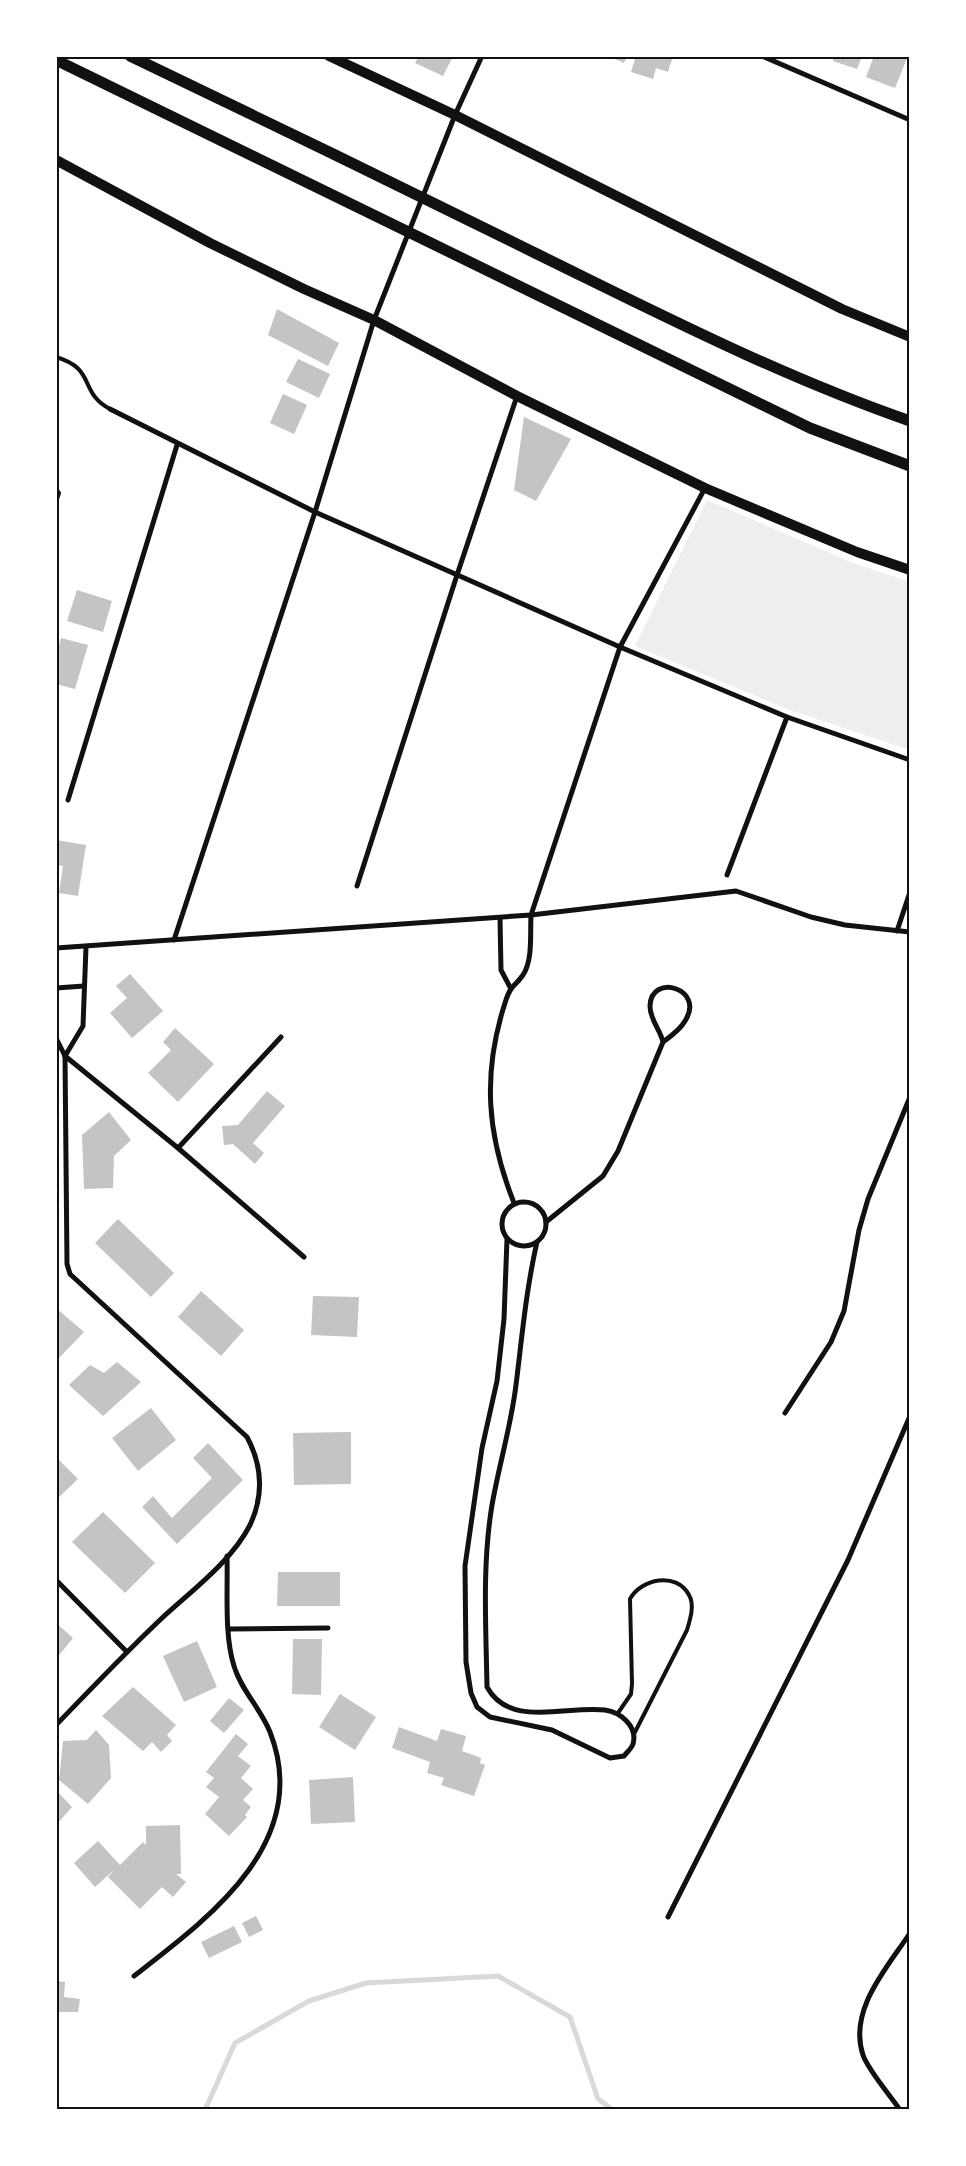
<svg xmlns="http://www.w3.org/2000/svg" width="966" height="2166" viewBox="0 0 966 2166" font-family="Quicksand,sans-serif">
  <rect width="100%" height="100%" fill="#fff"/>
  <!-- green -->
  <path fill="#eee" d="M707,500l146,63 57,19v168l-120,-40 -155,-64z"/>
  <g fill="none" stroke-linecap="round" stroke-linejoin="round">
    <!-- stream -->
    <path stroke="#d9d9d9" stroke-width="5" d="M205,2110l30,-67 74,-42 57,-18 132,-7 72,41 28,82 15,11"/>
  </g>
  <!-- building -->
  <g fill="#c4c4c4">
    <path d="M419,56h34l-10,20 -28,-13z"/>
    <path d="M608,56h19l-3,7z"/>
    <path d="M636,56h37l-5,16 -12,-4 -3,11 -22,-7z"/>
    <path d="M834,56h28l-5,13 -24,-8z"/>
    <path d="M874,56l33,2 -12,30 -29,-11z"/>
    <path d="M277,309l62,34 -11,23 -60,-31z"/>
    <path d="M298,359l32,15 -11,24 -33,-16z"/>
    <path d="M283,394l24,11 -13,29 -24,-11z"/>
    <path d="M524,417l47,22 -35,62 -22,-11z"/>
    <path d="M77,590l35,11 -9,31 -36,-11z"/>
    <path d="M61,638l27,7 -13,44 -19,-5v-28z"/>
    <path d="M56,840l30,5 -8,51 -19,-3 4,-27 -7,-1z"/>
    <path d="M130,974l33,37 -31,27 -22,-25 17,-15 -11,-12z"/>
    <path d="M175,1028l39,36 -36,38 -30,-29 23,-23 -8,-8z"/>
    <path d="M267,1091l18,15 -32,37 11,10 -9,11 -22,-20 -9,1 -2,-19 16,-1z"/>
    <path d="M109,1112l22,28 -17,16 -1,32 -29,1 -2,-54z"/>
    <path d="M118,1219l56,54 -23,24 -56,-54z"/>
    <path d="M201,1291l43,39 -23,26 -43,-39z"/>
    <path d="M313,1296l46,1 -2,40 -46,-2z"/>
    <path d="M56,1308l28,24 -28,29z"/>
    <path d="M117,1362l24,20 -38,34 -34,-31 21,-20 14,8z"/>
    <path d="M151,1408l25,32 -38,31 -26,-33z"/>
    <path d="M351,1432v52l-57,1 -1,-52z"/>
    <path d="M208,1443l35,37 -66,64 -35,-37 11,-11 19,22 40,-40 -19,-20z"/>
    <path d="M58,1459l20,20 -22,21v-39z"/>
    <path d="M103,1512l52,51 -30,30 -53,-51z"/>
    <path d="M278,1572h62v34h-63z"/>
    <path d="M56,1623l17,15 -17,21z"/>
    <path d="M293,1639h29l-1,56 -29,-1z"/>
    <path d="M197,1641l20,46 -33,15 -21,-46z"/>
    <path d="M133,1687l43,38 -9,10 5,6 -11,11 -9,-10 -9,9 -41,-35z"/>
    <path d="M340,1694l36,23 -21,33 -36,-23z"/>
    <path d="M229,1698l15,12 -20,23 -14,-12z"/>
    <path d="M399,1727l38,14 4,-12 25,7 -4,15 19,7 -1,5 5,2 -11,31 -33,-11 3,-7 -17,-5 3,-11 -38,-14z"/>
    <path d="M96,1730l13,15 2,33 -23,26 -29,-24 4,-39 24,-1z"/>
    <path d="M236,1734l12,10 -10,12 13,10 -10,12 12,11 -10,11 8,7 -6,8 2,2 -18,19 -24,-22 14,-17 -13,-10 8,-9 -8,-6z"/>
    <path d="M353,1777l2,45 -44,2 -2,-44z"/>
    <path d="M56,1790l16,17 -16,18z"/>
    <path d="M180,1825l1,49h-5l10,8 -13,15 -11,-10 -22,22 -32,-32 7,-8 -20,18 -21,-24 24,-22 22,24 23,-23 3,3v-19z"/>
    <path d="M256,1916l7,14 -14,7 -7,-14z"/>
    <path d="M234,1926l8,16 -33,16 -8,-16z"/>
    <path d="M56,1981l9,1 -1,15 16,2 -2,13h-22z"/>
  </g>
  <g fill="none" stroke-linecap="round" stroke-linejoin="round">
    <!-- service -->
    <g stroke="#111" stroke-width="4">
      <path d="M56,357c41,12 22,35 54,52"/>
      <path d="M56,489l3,4 -3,9"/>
      <path d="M618,1713l13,-19 1,-10 -2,-85c11,-20 46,-28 59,-4 6,10 1,25 -2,35l-53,104"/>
    </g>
    <!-- minor -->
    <g stroke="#111" stroke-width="5">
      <path d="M762,56l148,64"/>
      <path d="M110,409l205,103 305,135 167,70 123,43"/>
      <path d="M68,800l109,-355"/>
      <path d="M727,875l60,-158"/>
      <path d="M357,886l100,-311 60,-179"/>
      <path d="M500,918l1,52 9,17"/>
      <path d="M897,931l13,-39"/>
      <path d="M174,940l141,-428 59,-192 81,-205 27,-59"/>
      <path d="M56,948l475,-33 205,-24 75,26 34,8 65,7"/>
      <path d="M56,988l28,-2"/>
      <path d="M56,1038l9,18 2,208 3,10 177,163c15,28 17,58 3,88 -19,37 -59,66 -89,94 -36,34 -70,70 -105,106"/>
      <path d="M65,1056l113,92 126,109"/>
      <path d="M65,1056l18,-30 3,-79"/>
      <path d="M178,1148l103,-111"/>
      <circle cx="524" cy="1224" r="22"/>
      <path d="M514,1203c-27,-68 -32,-129 -9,-200 6,-19 8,-14 18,-28 10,-15 7,-42 8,-60l89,-268 85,-159"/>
      <path d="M546,1222l57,-46 15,-25 45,-109c8,-6 17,-12 22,-21 21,-32 -34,-49 -35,-15 0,14 10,23 13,36"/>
      <path d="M507,1239l-3,80 -7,62 -15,67 -17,118 1,96 5,31 6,14 13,10 62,13 58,28 14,-2c3,-4 8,-8 9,-12 5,-18 -13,-32 -28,-34 -38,-5 -95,19 -118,-23 -1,-60 -5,-122 5,-182 7,-40 19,-79 24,-120 6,-48 10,-95 21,-143"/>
      <path d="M785,1413l46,-71 13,-31 15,-81 9,-31 42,-102"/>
      <path d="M56,1580l71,72"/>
      <path d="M229,1629l99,-1"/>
      <path d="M668,1917l180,-357 62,-144"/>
      <path d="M134,1976c75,-58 179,-134 136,-244 -9,-23 -29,-42 -36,-66 -10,-31 -6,-77 -7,-110"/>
      <path d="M900,2110c-10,-15 -32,-40 -37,-55 -15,-45 24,-87 47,-122"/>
    </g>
    <!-- secondary -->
    <g stroke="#111" stroke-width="10">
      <path d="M329,56l126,59 387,194 68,28"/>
      <path d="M56,160l154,83 94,46 70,31 143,76 188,92 152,64 53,18"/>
    </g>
    <!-- trunk -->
    <g stroke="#111" stroke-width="11">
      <path d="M130,56c136,65 270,130 405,197 123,60 245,123 375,168"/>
      <path d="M56,60l754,368 100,38"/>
    </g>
  </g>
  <!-- border -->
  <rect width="966" height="2166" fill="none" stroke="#ffffff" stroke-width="115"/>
  <rect x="58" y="58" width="850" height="2050" fill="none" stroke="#111" stroke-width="2"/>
</svg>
